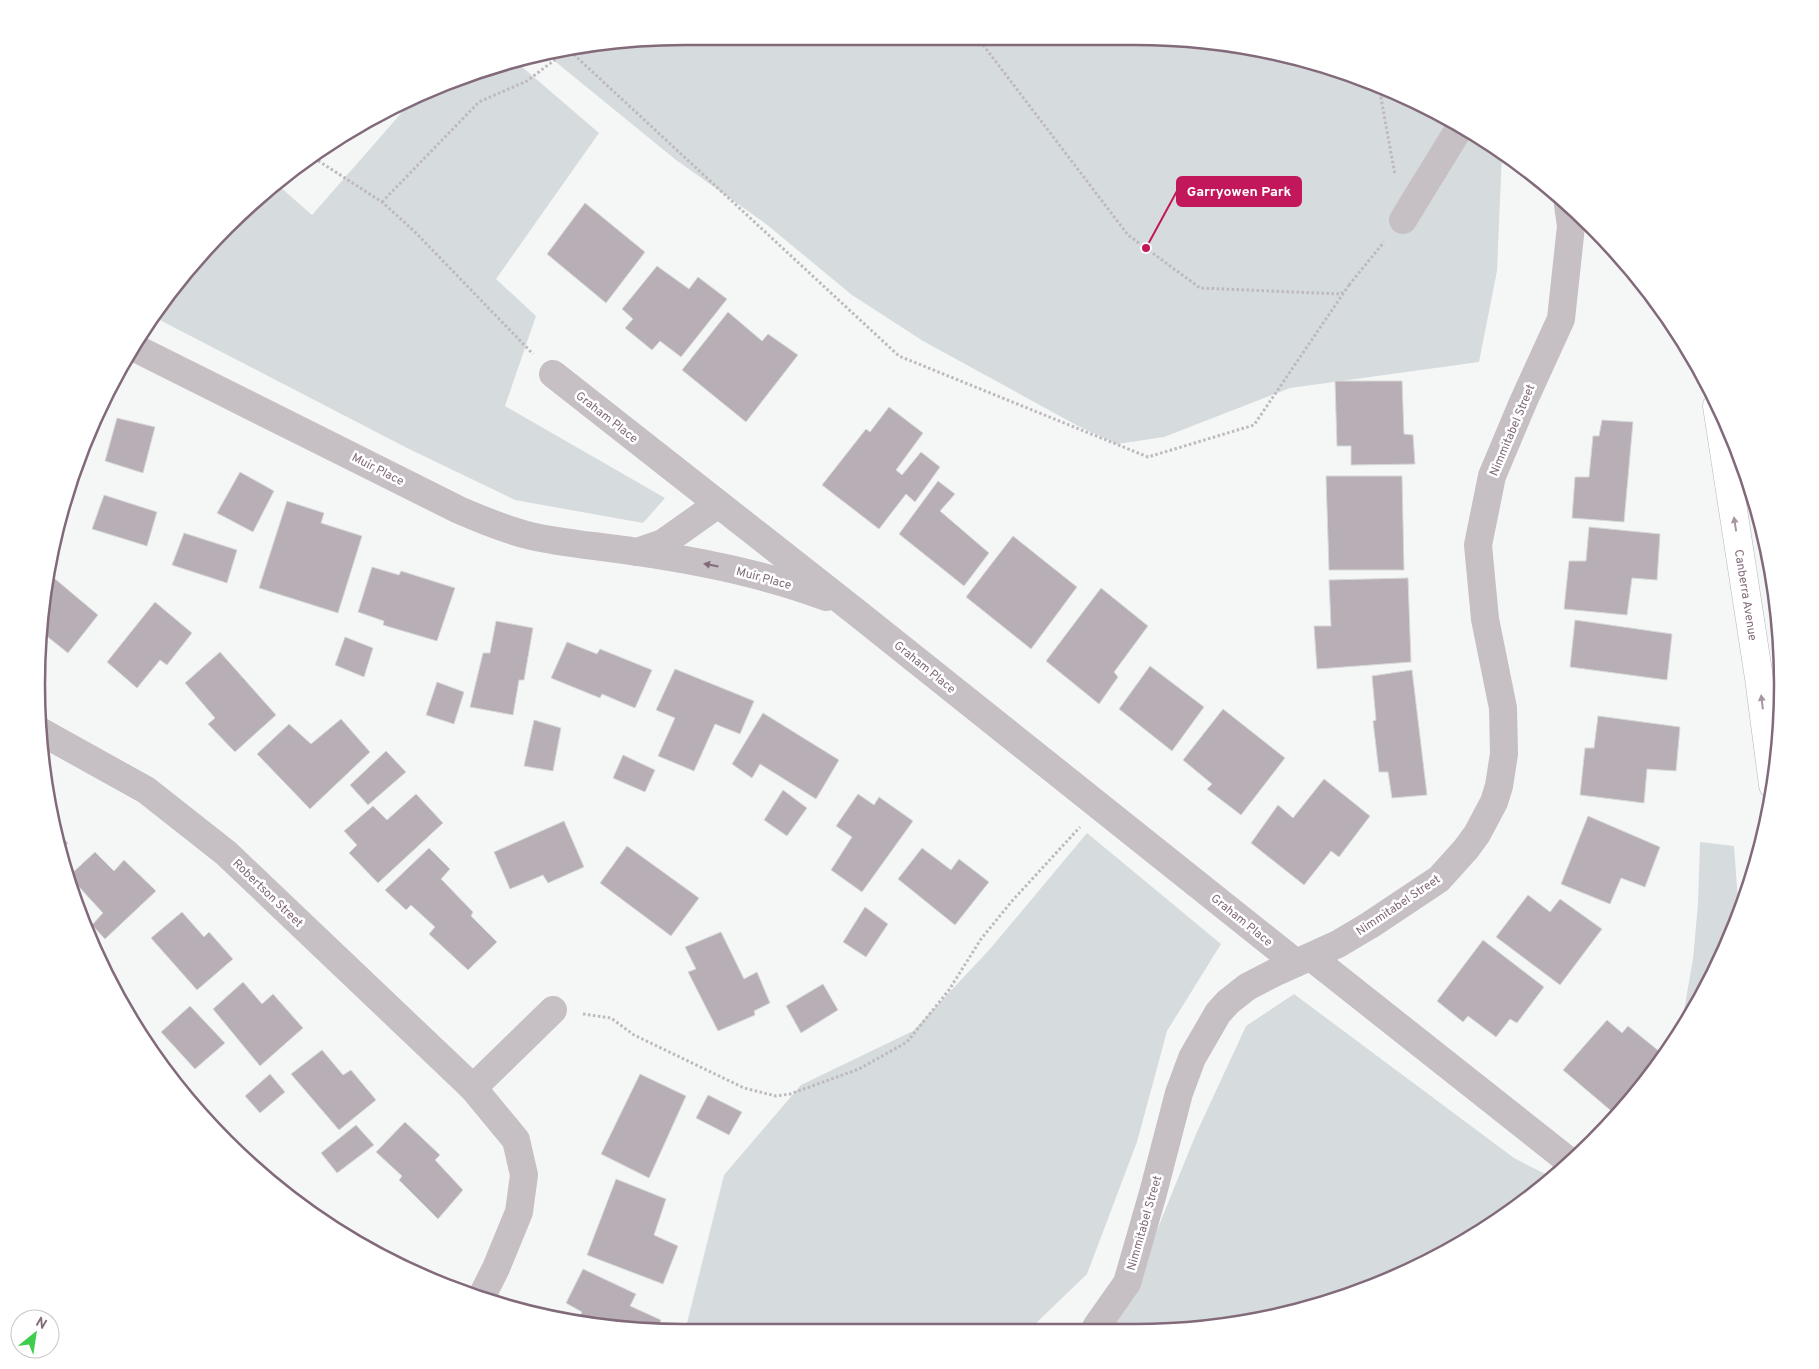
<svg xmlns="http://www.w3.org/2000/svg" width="1819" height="1369" viewBox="0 0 1819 1369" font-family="Overpass,sans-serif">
  <rect width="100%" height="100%" fill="#f5f7f7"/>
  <!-- green -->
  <g fill="#d6dbdd">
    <path d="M685,36l492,2 126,20 118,45 81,50 -5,118 -18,91 -189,26 -126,49 -47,7 -39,-18 -155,-85 -71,-46 -86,-71 -90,-64 -130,-106z"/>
    <path d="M514,60l85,73 -103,146 40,37 -31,90 160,92 -22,25 -128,-23 -108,-52 -255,-132 74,-90 53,-40 33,29 99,-113z"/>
    <path d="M1087,833l134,111 -54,87 -30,111 -50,132 -55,53h-346l38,-152 77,-90 112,-54 77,-82z"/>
    <path d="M1700,842l34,4 5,68 -5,18 -54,101 13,-74 5,-55z"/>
    <path d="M1294,994l220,164 37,19 -56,46 -113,61 -163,43h-109l30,-55 56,-138 50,-108z"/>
  </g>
  <!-- building -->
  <g fill="#b8aeb5" stroke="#d7d9d8">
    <path d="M585,203l60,49 -39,51 -59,-49z"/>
    <path d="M657,266l32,23 9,-12 29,22 -46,58 -21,-16 -8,9 -27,-22 8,-9 -11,-10z"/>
    <path d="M728,312l34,29 6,-7 30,21 -52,67 -64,-52z"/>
    <path d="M1335,381h67l2,53 9,1 2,29 -64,1v-19h-14z"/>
    <path d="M889,407l34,26 -27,37 6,5 19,-23 19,15 -25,35 -9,-8 -27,35 -57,-44 44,-56 4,3z"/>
    <path d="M117,418l38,9 -12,46 -38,-12z"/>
    <path d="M1602,420l31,2 -9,100 -52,-4 3,-41h14l4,-41h6z"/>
    <path d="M240,472l34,19 -21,41 -36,-19z"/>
    <path d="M1326,476h76l2,94h-75z"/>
    <path d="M938,481l17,13 -15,17 49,42 -25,33 -65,-52z"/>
    <path d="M104,495l53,17 -10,34 -55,-17z"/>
    <path d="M287,501l37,12 -3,10 41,13 -24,77 -79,-25z"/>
    <path d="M1589,527l71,7 -3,46 -25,-2 -5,37 -63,-6 5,-48h17z"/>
    <path d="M184,533l53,17 -10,33 -55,-18z"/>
    <path d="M1013,536l64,51 -46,62 -65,-52z"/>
    <path d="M372,567l27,8 2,-4 54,17 -18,53 -54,-16 1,-4 -26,-9z"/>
    <path d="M48,573l50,42 -30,38 -24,-19z"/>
    <path d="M1408,578l3,84 -94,7 -3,-43h17l-2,-46z"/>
    <path d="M1101,588l47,38 -34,46 4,5 -19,27 -53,-43z"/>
    <path d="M155,602l37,31 -25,32 -7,-5 -23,28 -30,-26z"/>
    <path d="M1575,620l97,14 -5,46 -97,-13z"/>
    <path d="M496,621l37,7 -9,52h-5l-6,35 -43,-8 13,-54h7z"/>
    <path d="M345,637l28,11 -9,29 -29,-12z"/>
    <path d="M567,642l30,12 3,-5 52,21 -17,38 -33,-14 -2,4 -49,-20z"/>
    <path d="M220,652l56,63 -41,37 -27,-28 7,-6 -30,-35z"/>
    <path d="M1150,666l54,41 -32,44 -53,-42z"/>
    <path d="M675,669l79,32 -14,33 -25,-10 -21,47 -36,-15 17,-38 -19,-8z"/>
    <path d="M1412,670l15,125 -35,3 -4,-26h-9l-6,-51 3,-1 -4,-44z"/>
    <path d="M437,682l27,10 -10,32 -28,-9z"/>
    <path d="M1223,709l62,49 -44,57 -34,-26 5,-5 -29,-24z"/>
    <path d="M763,713l76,47 -23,39 -56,-35 -8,14 -20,-14z"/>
    <path d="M1598,716l82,11 -4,44 -29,-2 -3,34 -64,-8 5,-47h9z"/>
    <path d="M341,719l29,33 -60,57 -53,-55 32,-30 22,20z"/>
    <path d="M534,720l27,8 -8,43 -29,-5z"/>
    <path d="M386,751l20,21 -38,33 -18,-20z"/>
    <path d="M623,755l32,15 -10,22 -32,-14z"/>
    <path d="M1324,779l46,37 -31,41 -8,-6 -27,34 -53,-42 27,-38 15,13z"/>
    <path d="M783,790l24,18 -20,28 -23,-16z"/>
    <path d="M416,794l27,29 -65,60 -29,-30 8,-8 -13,-14 29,-25 14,14z"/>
    <path d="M858,794l16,11 5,-8 34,24 -51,71 -31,-22 21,-33 -16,-11z"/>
    <path d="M1588,816l72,31 -15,40 -24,-9 -11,26 -49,-20z"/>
    <path d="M564,821l20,46 -36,16 -5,-8 -33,14 -16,-37z"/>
    <path d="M59,836l9,7 -6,7z"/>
    <path d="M627,846l72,52 -28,38 -71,-53z"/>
    <path d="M429,848l21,21 -9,10 32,33 -2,4 26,26 -29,28 -39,-36 6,-7 -24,-22 -5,5 -21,-20z"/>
    <path d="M922,848l29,22 8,-11 30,23 -34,43 -57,-46z"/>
    <path d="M95,852l19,19 10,-11 32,31 -51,48 -13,-14 11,-12 -34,-37z"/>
    <path d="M1528,895l22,17 10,-13 42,30 -42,56 -64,-48z"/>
    <path d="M865,907l23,17 -22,33 -23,-15z"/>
    <path d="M182,912l22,25 5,-5 24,27 -36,31 -46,-52z"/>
    <path d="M721,932l23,47 13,-7 13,31 -16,8 1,4 -37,16 -30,-59 8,-3 -11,-22z"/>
    <path d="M1483,940l61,47 -27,36 -7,-4 -14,18 -28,-21 -5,6 -26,-21z"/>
    <path d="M243,982l19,22 11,-10 30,34 -43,38 -47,-57z"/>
    <path d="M823,984l15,26 -37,23 -15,-27z"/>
    <path d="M190,1006l35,37 -30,26 -34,-37z"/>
    <path d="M1607,1020l15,13 6,-7 37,30 -49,59 -53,-45z"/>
    <path d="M322,1050l21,25 8,-5 25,30 -37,30 -48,-56z"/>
    <path d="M270,1074l15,18 -25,21 -15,-17z"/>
    <path d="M640,1074l46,22 -37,82 -48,-24z"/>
    <path d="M708,1095l34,17 -13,23 -33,-17z"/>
    <path d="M405,1122l35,33 -5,5 28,30 -25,29 -39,-39 3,-4 -26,-24z"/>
    <path d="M356,1125l18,20 -37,28 -16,-20z"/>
    <path d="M616,1179l50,20 -12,36 24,11 -15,38 -76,-29z"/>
    <path d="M583,1269l53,25 -6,12 31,14 -3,7h-58l-22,-6 4,-9 -16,-9z"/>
  </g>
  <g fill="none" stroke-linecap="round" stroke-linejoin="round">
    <defs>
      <path id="highway" d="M1717,406l42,272 14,107"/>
    </defs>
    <!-- highway casing -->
    <use href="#highway" stroke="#b9b3b7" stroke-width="29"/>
    <!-- path -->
    <g stroke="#beb9bc" stroke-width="3" stroke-dasharray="2.5 2.5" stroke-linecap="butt">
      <path d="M977,37l151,198 72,53 141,6 2,-2"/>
      <path d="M570,51l329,305 249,101 106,-32 95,-140"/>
      <path d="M1379,87l16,88"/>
      <path d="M314,158l68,44 32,29 119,123"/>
      <path d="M382,202l97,-100 48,-21 38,-29"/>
      <path d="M1349,285l35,-43"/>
      <path d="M583,1014l28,4 23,17 110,53 32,8 14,-2 69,-25 48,-27 42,-52 32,-51 31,-38 68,-74"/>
    </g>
    <!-- minor -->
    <g stroke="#c6bfc3" stroke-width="28">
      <path d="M1403,220l57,-93"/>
      <path d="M133,347l326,163c23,10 47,20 72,26 34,8 70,10 106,16 63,9 128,22 189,45"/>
      <path d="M553,374l303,238 440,351"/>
      <path d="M637,552l26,-9 55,-39"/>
      <path d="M38,730l108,60 80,63 247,235 43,52 8,35 -5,37 -23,56 -14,28"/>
      <path d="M1311,957l259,205"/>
      <path d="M473,1088l80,-78"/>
      <path d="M1096,1327l31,-44 26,-90 26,-100 13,-35 26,-45 10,-11 19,-15 27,-14 64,-29 32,-19 69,-46 27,-30 11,-15 17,-32 5,-16 5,-32 -1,-46 -18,-89 -7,-74 14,-69 32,-76 37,-81 10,-93 -3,-21"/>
    </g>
    <!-- highway -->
    <use href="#highway" stroke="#fff" stroke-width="28"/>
  </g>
  <!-- one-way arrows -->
  <defs><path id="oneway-solid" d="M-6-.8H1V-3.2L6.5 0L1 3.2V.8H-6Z" transform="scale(1.25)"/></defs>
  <g fill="#a897a2">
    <use href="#oneway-solid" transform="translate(1735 524) rotate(-99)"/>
    <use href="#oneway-solid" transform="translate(1762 702) rotate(-97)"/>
  </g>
  <use fill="#826a7a" href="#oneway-solid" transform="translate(711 565) rotate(-169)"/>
  <g text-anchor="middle" stroke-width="5" stroke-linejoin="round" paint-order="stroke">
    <!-- street labels -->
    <g font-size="12" fill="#826a7a" stroke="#fff">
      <text transform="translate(607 417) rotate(38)" y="4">Graham Place</text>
      <text transform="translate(1512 430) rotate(-67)" y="4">Nimmitabel Street</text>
      <text transform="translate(378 469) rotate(27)" y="4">Muir Place</text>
      <text transform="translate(764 578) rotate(15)" y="4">Muir Place</text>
      <text transform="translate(1746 595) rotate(81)" y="4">Canberra Avenue</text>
      <text transform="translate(925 667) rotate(39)" y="4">Graham Place</text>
      <text transform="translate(268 893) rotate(44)" y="4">Robertson Street</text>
      <text transform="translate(1398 905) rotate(-34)" y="4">Nimmitabel Street</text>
      <text transform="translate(1242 920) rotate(39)" y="4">Graham Place</text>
      <text transform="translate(1144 1223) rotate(-74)" y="4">Nimmitabel Street</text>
    </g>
  </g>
  <!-- crop -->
  <path d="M0 0H1819V1369H0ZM684 45H1135A639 639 0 0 1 1774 684V685A639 639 0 0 1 1135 1324H684A639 639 0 0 1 45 685V684A639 639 0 0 1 684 45Z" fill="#fff" fill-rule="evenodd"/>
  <path fill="none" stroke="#826a7a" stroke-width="2.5" d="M684 45H1135A639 639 0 0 1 1774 684V685A639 639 0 0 1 1135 1324H684A639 639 0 0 1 45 685V684A639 639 0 0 1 684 45Z"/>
  <!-- callouts -->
  <path fill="none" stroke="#c2185b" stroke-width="2" d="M1146 248L1177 191"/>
  <circle fill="#c2185b" stroke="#fff" stroke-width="2" cx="1146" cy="248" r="5"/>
  <rect fill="#c2185b" stroke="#c2185b" stroke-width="2" x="1177" y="177" width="124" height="29" rx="5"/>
  <g font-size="14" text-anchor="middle" font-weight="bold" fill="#fff">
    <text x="1239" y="196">Garryowen Park</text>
  </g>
  <!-- north arrow -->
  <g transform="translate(35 1334) rotate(30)"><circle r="24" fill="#ffffff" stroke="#cdc3ca"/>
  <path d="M0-4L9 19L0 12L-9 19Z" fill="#3ecd4c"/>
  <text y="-8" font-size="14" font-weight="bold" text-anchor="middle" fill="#826a7a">N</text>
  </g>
</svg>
